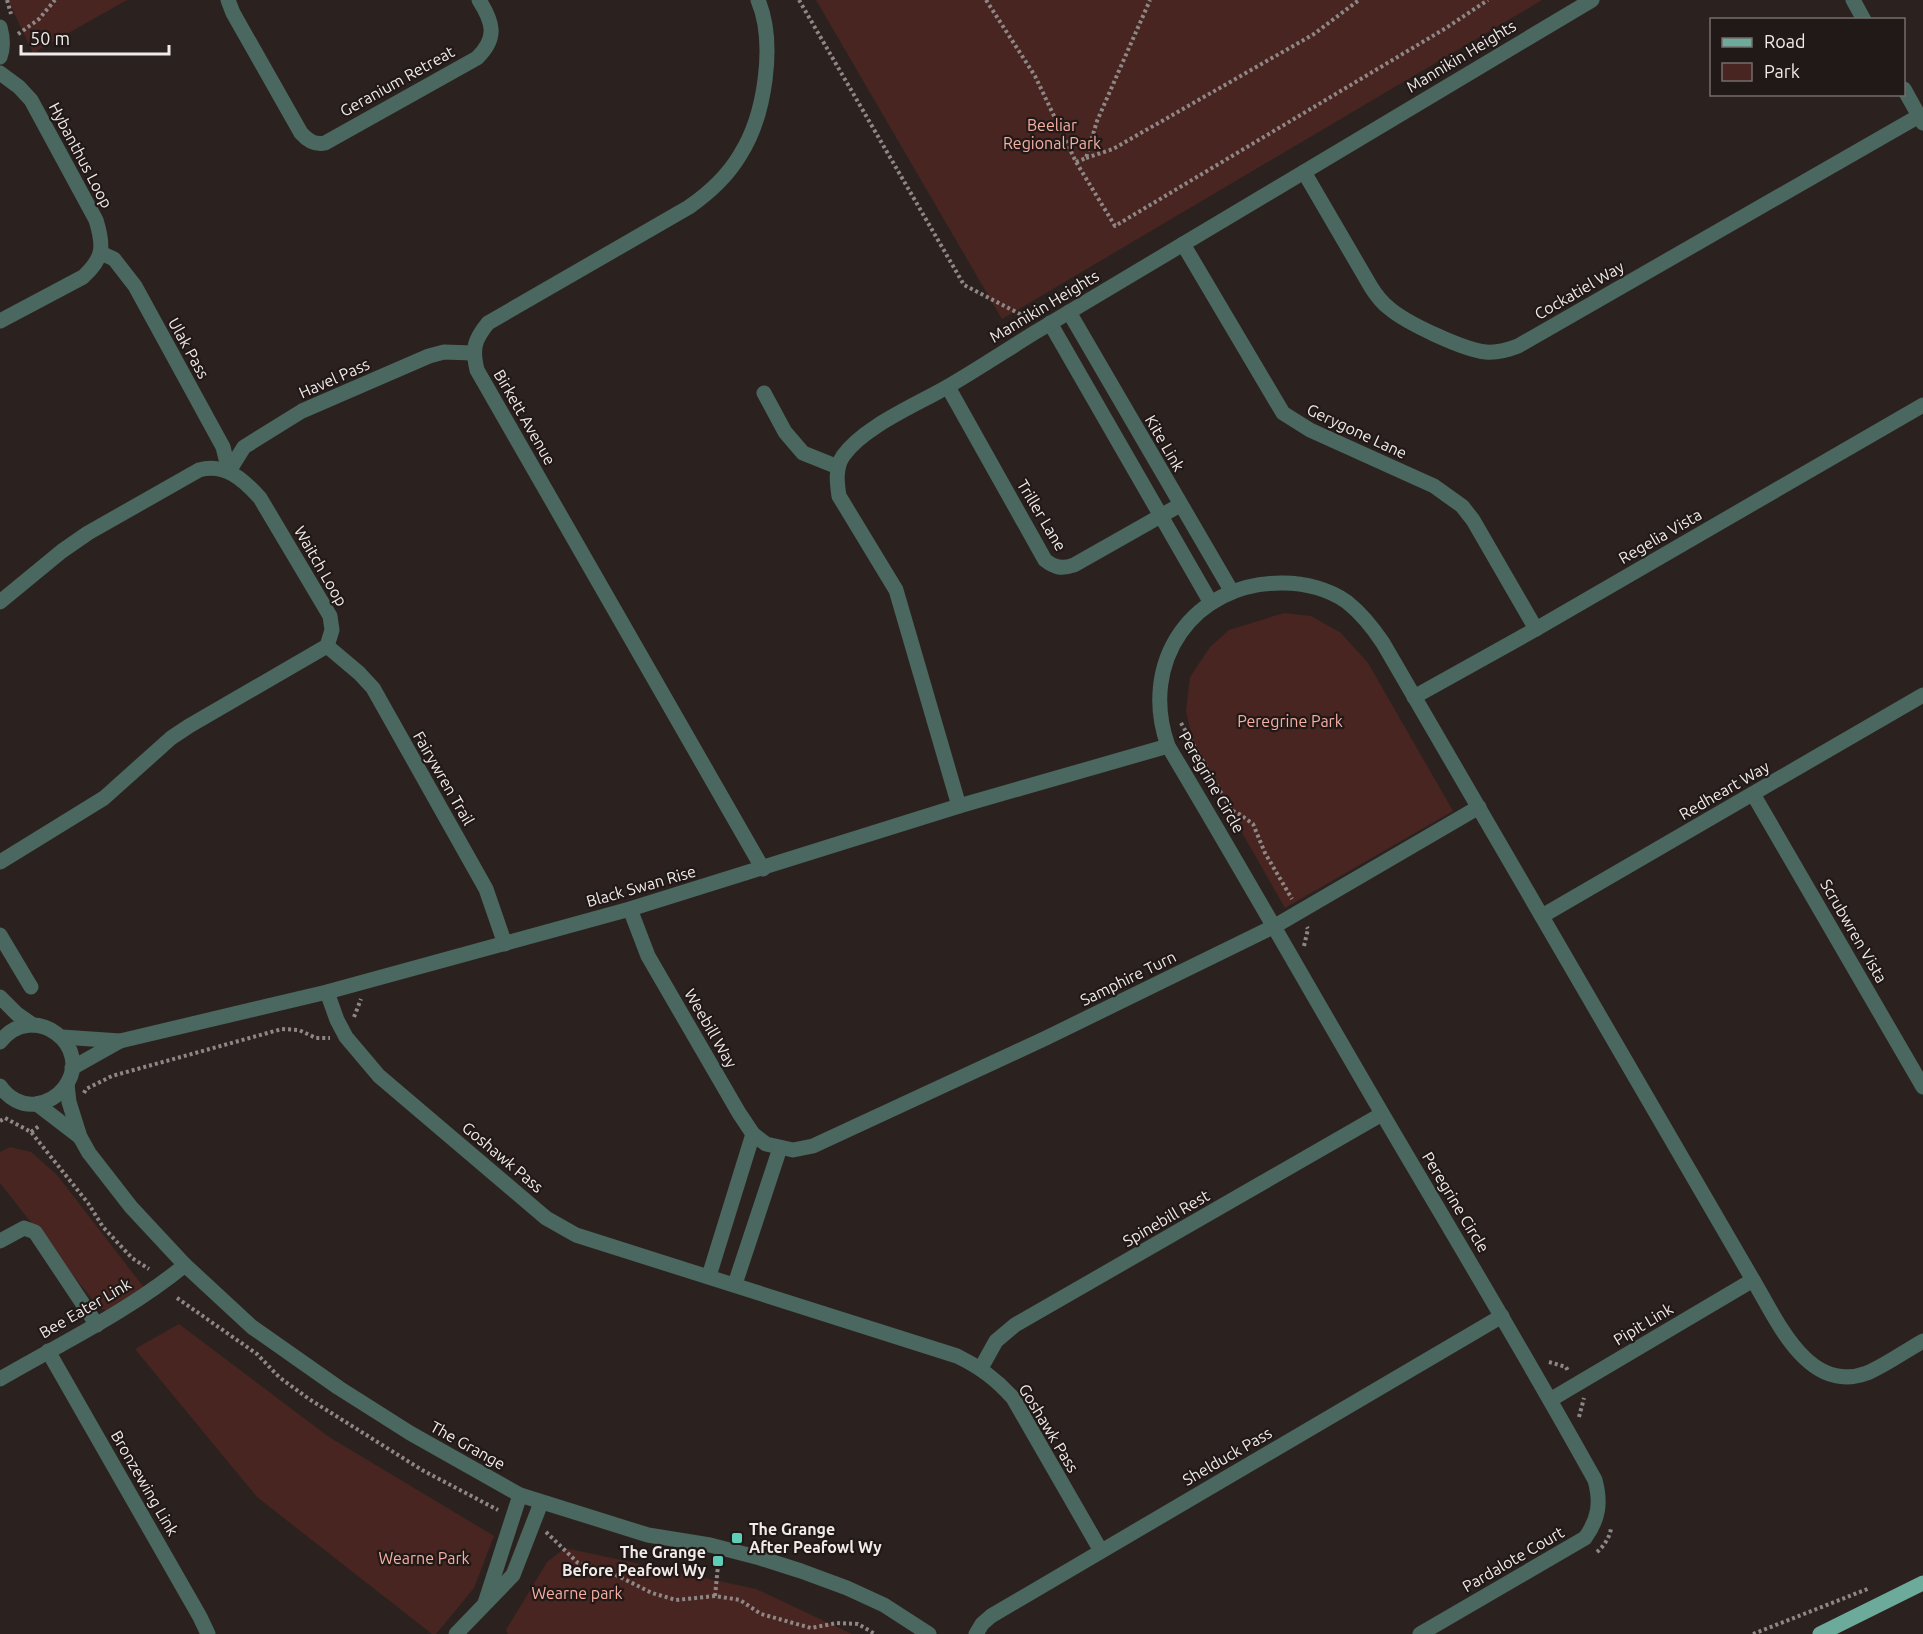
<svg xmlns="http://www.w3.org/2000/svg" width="1923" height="1634" viewBox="0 0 1923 1634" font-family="Ubuntu,sans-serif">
  <rect width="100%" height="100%" fill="#2b2220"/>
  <!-- green -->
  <g fill="#482520">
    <path d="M8,0h119l-94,53z"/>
    <path d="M816,0h726l-540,319z"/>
    <path d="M1284,613l27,3 30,17 27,30 85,148 -168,97 -90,-158 -9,-39 4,-34 20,-30 19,-17z"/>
    <path d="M10,1147l21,5 26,23 88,114 -34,23 -12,-4 -99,-125v-31z"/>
    <path d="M179,1324l150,113 165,99 -20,52 -38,46h-4l-175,-137 -122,-148z"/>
    <path d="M565,1548l191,41 96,45h-344l-2,-4 41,-68z"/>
  </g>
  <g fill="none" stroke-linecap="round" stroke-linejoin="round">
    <!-- path -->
    <g stroke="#8e8785" stroke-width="4" stroke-dasharray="3 3" stroke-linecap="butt">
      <path d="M7,0l4,14"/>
      <path d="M799,0l165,285 56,29 5,7"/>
      <path d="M986,0l49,76 41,86 39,64 331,-198 42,-28"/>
      <path d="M18,34l21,-15 16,-19"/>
      <path d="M1086,158l27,-9 201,-115 45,-34"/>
      <path d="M1076,162l10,-4 11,-37 53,-121"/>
      <path d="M1181,723l50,87 8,4 14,10 12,29 27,46"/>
      <path d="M1304,946l4,-17 -1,-2"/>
      <path d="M354,1017l7,-18"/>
      <path d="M84,1093l2,-4 26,-13 170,-47 17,1 17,8h14"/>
      <path d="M0,1121l5,-3 26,14 57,71 15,24 29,31 17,11"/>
      <path d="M31,1132l8,-6"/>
      <path d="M177,1298l80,56 22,23 30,22 113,71 76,40"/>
      <path d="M1549,1362l17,5 2,4"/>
      <path d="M1579,1417l5,-19"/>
      <path d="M546,1532l32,31 30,8 44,22 24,7 39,-4 25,4 21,14 50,14 26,-5 21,1 17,10"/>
      <path d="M1597,1552c7,-6 13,-15 14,-24"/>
      <path d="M715,1596l3,-30"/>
      <path d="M1753,1634l117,-46"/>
    </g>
    <!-- minor -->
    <g stroke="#4a6760" stroke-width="15">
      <path d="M228,0l5,13 68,120c7,8 14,12 24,10l152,-85c21,-20 16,-36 2,-58"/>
      <path d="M758,0c18,43 7,116 -18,155 -13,22 -31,38 -51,52l-201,116c-14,17 -16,26 -11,47l286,499"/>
      <path d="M1853,0l11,20"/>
      <path d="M0,27c3,11 4,20 0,30"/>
      <path d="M0,73l19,14 12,13 65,120c8,26 8,38 -13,57l-83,44"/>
      <path d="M1904,89l19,34"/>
      <path d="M1304,172l67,115c5,8 10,15 18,21 17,15 75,42 97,44 12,1 22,-2 32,-6l401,-230"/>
      <path d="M1183,244l100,169 27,17 124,56 28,20 11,14 63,109"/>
      <path d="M101,253l13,6 21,27 88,161 6,24"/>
      <path d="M1069,312l163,280"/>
      <path d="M1050,323l161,280"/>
      <path d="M948,387l97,173c10,8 17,9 29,5l106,-60"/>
      <path d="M764,393l21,39 18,21 35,14"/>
      <path d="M229,471l15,-24 58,-36 127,-55 15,-4 29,1"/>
      <path d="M0,602l62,-51 26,-18 111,-63c26,-7 44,9 61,28l70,118 2,14 -5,16 -138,80 -18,12 -67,60 -104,64"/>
      <path d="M327,646l32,27 14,15 113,201 19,55"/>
      <path d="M1414,697l122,-68 387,-224"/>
      <path d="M1753,794l170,293"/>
      <path d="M959,806l-63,-216 -57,-94c-2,-13 -4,-28 4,-40 20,-29 73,-51 104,-69 29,-17 58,-36 87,-54l558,-333"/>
      <path d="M630,909l18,47 91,157 14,21 13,10 27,6 20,-4 233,-108 229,-112 204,-119"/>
      <path d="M1542,916l381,-221"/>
      <path d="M0,935l31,52"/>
      <path d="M327,992l10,28 9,17 33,39 167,142 30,17 381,121c23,11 39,23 56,42l88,153"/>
      <path d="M0,997l17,17 16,11"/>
      <path d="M62,1037l58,4"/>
      <path d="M0,1042c33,-43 96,5 64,46 -7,9 -17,14 -28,16 -14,2 -28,-6 -36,-18"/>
      <path d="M72,1068l48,-27 207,-49 303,-83 329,-103 209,-60"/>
      <path d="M67,1084l2,18 11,35 9,16 42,54 54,58 67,62 87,61 71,45 110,62 128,40 62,10 50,13 41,13 46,17 37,17 45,29"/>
      <path d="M37,1104l43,33"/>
      <path d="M0,1241l24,-13 11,4 62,93"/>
      <path d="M709,1276l44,-142"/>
      <path d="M735,1284l45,-136"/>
      <path d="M48,1351l152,266 8,17"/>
      <path d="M981,1368l15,-27 19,-16 367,-211"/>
      <path d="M0,1379c62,-36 129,-68 185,-114"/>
      <path d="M1550,1400l203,-120"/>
      <path d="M485,1603l35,-108"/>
      <path d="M456,1634l57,-59 28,-72"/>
      <path d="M976,1634l6,-10 9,-8 511,-300"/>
      <path d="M1420,1634l165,-96c14,-19 16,-36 10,-58 -68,-123 -141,-244 -212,-365 -72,-123 -142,-247 -215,-369 -30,-84 25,-164 115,-163 22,0 46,6 64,19 15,12 26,26 36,41l370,637c24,40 55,115 114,93 19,-8 38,-22 56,-32"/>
    </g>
    <!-- major -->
    <path stroke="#6caa9c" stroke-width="15" d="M1820,1634l103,-51"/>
  </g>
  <!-- markers -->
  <g fill="#5eceb8" stroke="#211917" stroke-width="2">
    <rect x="731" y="1532" width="12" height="12" rx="3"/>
    <rect x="712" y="1555" width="12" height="12" rx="3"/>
  </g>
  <g text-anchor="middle" stroke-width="4.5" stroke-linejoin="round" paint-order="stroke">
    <!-- street labels -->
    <g font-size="16" fill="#f0eae9" stroke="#211917">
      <text transform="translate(1461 56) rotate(-31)" y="6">Mannikin Heights</text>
      <text transform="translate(397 81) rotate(-29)" y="6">Geranium Retreat</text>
      <text transform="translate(81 155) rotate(62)" y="6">Hybanthus Loop</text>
      <text transform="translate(1579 290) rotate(-30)" y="6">Cockatiel Way</text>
      <text transform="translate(1044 306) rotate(-31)" y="6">Mannikin Heights</text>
      <text transform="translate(189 348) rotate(61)" y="6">Ulak Pass</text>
      <text transform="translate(334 378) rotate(-24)" y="6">Havel Pass</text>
      <text transform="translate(525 417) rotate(60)" y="6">Birkett Avenue</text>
      <text transform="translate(1357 431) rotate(25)" y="6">Gerygone Lane</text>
      <text transform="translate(1165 443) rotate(60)" y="6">Kite Link</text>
      <text transform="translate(1042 515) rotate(59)" y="6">Triller Lane</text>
      <text transform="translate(1660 536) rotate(-30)" y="6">Regelia Vista</text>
      <text transform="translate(321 566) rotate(60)" y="6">Waitch Loop</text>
      <text transform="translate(444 778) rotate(60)" y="6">Fairywren Trail</text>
      <text transform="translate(1212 782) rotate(60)" y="6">Peregrine Circle</text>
      <text transform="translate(1724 790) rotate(-30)" y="6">Redheart Way</text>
      <text transform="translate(641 886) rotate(-16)" y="6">Black Swan Rise</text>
      <text transform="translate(1854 931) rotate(60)" y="6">Scrubwren Vista</text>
      <text transform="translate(1128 978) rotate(-26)" y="6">Samphire Turn</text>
      <text transform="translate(711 1028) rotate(60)" y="6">Weebill Way</text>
      <text transform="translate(503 1157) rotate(40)" y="6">Goshawk Pass</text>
      <text transform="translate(1456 1202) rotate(59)" y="6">Peregrine Circle</text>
      <text transform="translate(1166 1218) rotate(-30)" y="6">Spinebill Rest</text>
      <text transform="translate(85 1308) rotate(-30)" y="6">Bee Eater Link</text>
      <text transform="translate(1643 1324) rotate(-31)" y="6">Pipit Link</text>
      <text transform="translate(1049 1428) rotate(59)" y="6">Goshawk Pass</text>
      <text transform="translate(468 1445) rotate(29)" y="6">The Grange</text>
      <text transform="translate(1227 1456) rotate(-30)" y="6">Shelduck Pass</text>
      <text transform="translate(145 1483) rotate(60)" y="6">Bronzewing Link</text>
      <text transform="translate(1513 1559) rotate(-30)" y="6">Pardalote Court</text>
    </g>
    <!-- park labels -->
    <g font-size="16" fill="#f7afa3" stroke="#211917">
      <text x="1052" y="131">Beeliar<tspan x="1052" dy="18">Regional Park</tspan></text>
      <text x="1290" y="727">Peregrine Park</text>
      <text x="424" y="1564">Wearne Park</text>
      <text x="577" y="1599">Wearne park</text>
    </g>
    <!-- poi labels -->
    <g font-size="16" font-weight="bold" fill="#f0eae9" stroke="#211917" text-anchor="start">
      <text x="749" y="1535">The Grange<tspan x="749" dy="18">After Peafowl Wy</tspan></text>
      <text x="706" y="1558" text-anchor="end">The Grange<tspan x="706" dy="18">Before Peafowl Wy</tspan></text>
    </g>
  </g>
  <!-- legend -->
  <rect x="1710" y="18" width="195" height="78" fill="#211917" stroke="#746d6b" stroke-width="1.5"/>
  <rect x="1722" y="38" width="30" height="9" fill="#6caa9c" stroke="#746d6b" stroke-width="1.5"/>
  <text x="1764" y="48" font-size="18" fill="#f0eae9">Road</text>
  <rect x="1722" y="63" width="30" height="18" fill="#482520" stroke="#746d6b" stroke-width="1.5"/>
  <text x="1764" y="78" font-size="18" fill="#f0eae9">Park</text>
  <!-- scale -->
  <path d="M21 45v9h148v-9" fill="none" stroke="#f0eae9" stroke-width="3"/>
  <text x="30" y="45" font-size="18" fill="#f0eae9" stroke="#211917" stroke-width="4.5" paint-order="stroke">50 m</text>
</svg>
